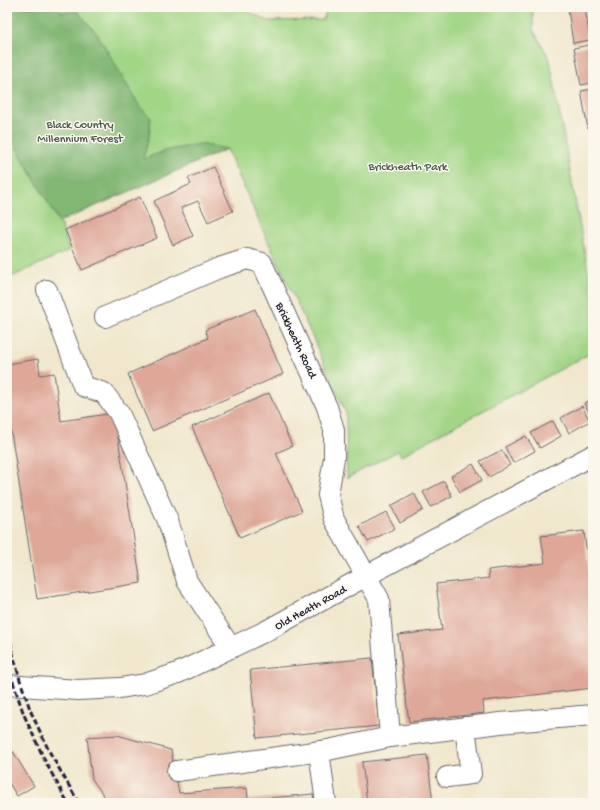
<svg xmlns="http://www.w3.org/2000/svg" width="600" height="810" viewBox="0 0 600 810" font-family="'Gochi Hand',sans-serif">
  <rect width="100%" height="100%" fill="#fbf7ec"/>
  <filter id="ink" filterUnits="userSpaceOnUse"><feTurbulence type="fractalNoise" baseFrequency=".025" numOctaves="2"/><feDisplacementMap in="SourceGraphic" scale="8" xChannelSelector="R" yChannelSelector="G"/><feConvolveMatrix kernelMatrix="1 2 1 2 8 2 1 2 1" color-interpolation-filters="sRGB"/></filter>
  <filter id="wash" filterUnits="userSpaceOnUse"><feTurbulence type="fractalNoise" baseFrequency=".012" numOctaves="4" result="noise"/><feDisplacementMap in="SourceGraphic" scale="16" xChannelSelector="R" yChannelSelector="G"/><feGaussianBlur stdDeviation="0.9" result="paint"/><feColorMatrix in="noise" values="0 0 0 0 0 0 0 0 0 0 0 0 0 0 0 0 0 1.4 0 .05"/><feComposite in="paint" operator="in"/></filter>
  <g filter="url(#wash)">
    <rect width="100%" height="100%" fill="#f0e7cc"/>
    <!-- green -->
    <path fill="#a2d586" stroke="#627c60" d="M7,7h232l29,14 55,-1 5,-13h205v22l17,31 43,239v53l-146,78 -46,26 -3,-5 -51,27 -1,-65 -38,-86 -43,-92 -38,-86 -168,72 11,29 -63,29z"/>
    <!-- forest -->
    <path fill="#81b673" stroke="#526c57" d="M7,7h50l4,5h17l20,23 42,72 11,11 -2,19 -6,22 25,-9 33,-6 26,5 -168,73 -52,-91z"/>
    <g id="blocks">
      <!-- building -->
      <g fill="#dea798">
        <path d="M582,7h3l5,33 -17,3 -5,-34z"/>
        <path d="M589,45l4,18v20l-12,2 -7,-37z"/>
        <path d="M593,89v39l-5,1 -7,-38z"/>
        <path d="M213,167l20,44 -25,11 -10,-21 -17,7 12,28 -20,9 -19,-44 37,-17 -3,-6z"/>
        <path d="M140,197l17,41 -75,32 -17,-40z"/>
        <path d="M255,309l28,65 -131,57 -24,-57 80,-36 -3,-8z"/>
        <path d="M38,359l2,16 14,-2 7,48 53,-8 27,170 -104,16 -30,-193v-42z"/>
        <path d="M269,393l23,53 -16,7 26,58 -62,27 -48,-111z"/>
        <path d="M593,399v20l-9,-16z"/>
        <path d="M582,406l8,15 -21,12 -8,-15z"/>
        <path d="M553,421l8,15 -21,12 -9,-15z"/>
        <path d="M526,436l9,15 -22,12 -8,-16z"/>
        <path d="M502,450l8,15 -21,12 -9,-16z"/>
        <path d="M473,464l9,16 -22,12 -9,-16z"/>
        <path d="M444,481l8,15 -21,11 -8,-15z"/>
        <path d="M414,493l9,17 -23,13 -9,-17z"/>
        <path d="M386,512l9,16 -27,14 -9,-16z"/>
        <path d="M584,531l9,77v80l-110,13 1,12 -75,9 -11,-87 44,-5 -6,-46 53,-6 -1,-8 57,-7 -4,-27z"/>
        <path d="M372,658l7,68 -122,12 -7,-68z"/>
        <path d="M117,735l54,15 8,43 68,-5 1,12 65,-6 1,9h-205l-17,-24 -5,-42z"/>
        <path d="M12,750l22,36 -17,10 -10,-16v-27z"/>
        <path d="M427,755l6,48h-66l-5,-41z"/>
      </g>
    </g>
  </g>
  <g filter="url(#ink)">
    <use href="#blocks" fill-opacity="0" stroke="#6a676e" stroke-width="1"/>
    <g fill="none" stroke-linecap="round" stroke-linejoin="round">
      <defs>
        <g id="minor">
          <path d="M47,290l36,96 21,7 15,20 49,108 19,60 44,67"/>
          <path d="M105,317l114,-49 28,-9 15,4 65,144 7,23v28l-6,37 6,24 45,80 11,138 -62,13 -151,21"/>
          <path d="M7,685l71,5 42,-2 25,-4 33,-11 88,-42 100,-55 227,-121"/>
          <path d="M390,737l110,-14 93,-8"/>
          <path d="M319,751l7,52"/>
          <path d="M447,777l24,-3 -6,-47"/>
        </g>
      </defs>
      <!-- minor casing -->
      <use href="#minor" stroke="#6a676e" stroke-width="22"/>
      <!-- minor -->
      <use href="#minor" stroke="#fff" stroke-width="20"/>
      <!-- rail -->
      <g stroke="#22223b" stroke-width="3" stroke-dasharray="6 3" stroke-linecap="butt">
        <path d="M7,624l6,30 7,26 11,32 18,39 30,52"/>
        <path d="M7,664l17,51 22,48 22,40"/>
      </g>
    </g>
  </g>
  <g text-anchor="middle" stroke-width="3" stroke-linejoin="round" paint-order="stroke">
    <!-- park labels -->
    <g font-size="12" fill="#485852" stroke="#fbf7ec">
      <text x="80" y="128">Black Country<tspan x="80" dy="14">Millennium Forest</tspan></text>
      <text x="408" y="170">Brickheath Park</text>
    </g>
    <!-- street labels -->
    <g font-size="12" fill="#22223b" stroke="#fbf7ec">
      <text transform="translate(297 340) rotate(65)" y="4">Brickheath Road</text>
      <text transform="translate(310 607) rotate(-29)" y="4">Old Heath Road</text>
    </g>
  </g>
  <!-- margin -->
  <rect width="600" height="810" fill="none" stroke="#fbf7ec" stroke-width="24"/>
</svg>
